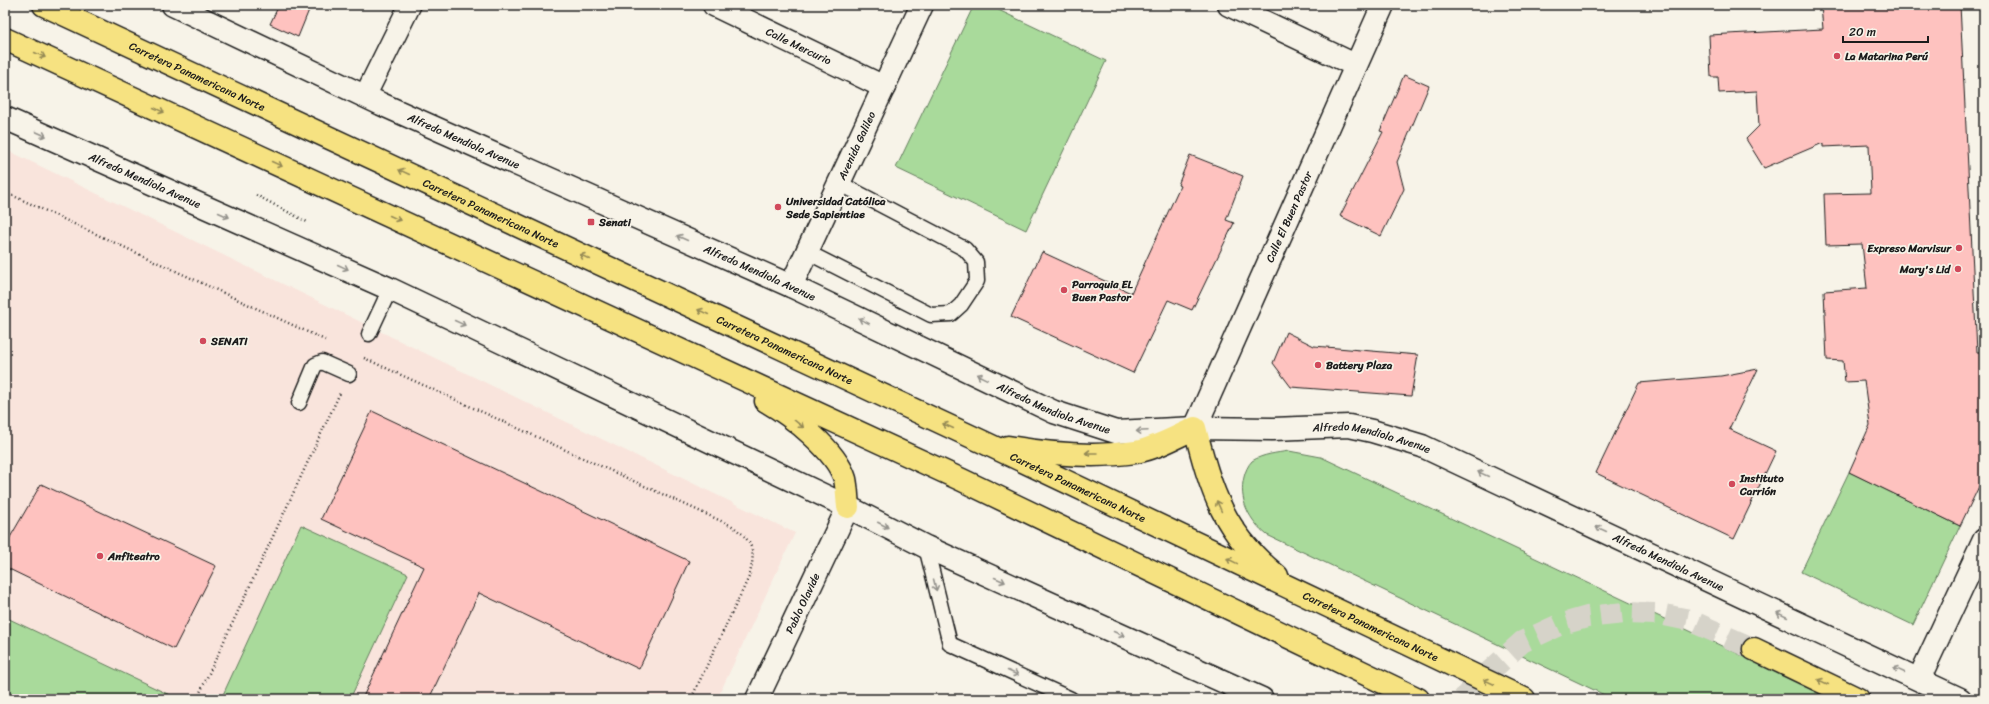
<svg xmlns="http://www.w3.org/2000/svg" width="1989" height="704" viewBox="0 0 1989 704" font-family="Sriracha,sans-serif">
  <rect width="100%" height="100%" fill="#f7f3e8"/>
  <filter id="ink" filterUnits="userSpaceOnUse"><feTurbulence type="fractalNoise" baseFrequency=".025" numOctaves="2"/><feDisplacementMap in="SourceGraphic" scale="8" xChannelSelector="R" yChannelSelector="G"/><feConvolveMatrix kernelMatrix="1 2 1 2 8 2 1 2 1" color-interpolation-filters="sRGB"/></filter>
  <g filter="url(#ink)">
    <!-- built -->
    <path fill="#f9e4dc" d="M5,149l790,384 -78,166h-712z"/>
    <!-- green -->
    <g fill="#a9da9b" stroke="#627b5c">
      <path d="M974,5h14l118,56 -80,169 -130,-62z"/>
      <path d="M1289,451l32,6 513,242h-221l-346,-164c-17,-14 -29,-35 -23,-58 1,-5 4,-12 8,-16 11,-7 25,-8 37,-10z"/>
      <path d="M1849,472l111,54 -47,99 -112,-53z"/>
      <path d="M301,525l107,49 -58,125h-129z"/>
      <path d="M5,617l171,81 -1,1h-170z"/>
    </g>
    <!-- building -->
    <g fill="#fec2bf" stroke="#1c1c1c">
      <path d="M279,5h32l-13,32 -28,-13z"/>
      <path d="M1821,5h139l17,347h7v124l-24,50 -111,-54 21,-47 -2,-15 -4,-29 -19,1 -2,-21 -16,-1 -3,-69 43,-3 -5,-44 -36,1 -2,-51 47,-1 -2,-48 -46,2v-4l-59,25 -18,-29 13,-13 -2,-35 -38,2 -1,-16h-7l-2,-42 114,-6z"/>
      <path d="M1404,75l25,11 -32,76 7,27 -23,47 -41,-20 43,-84 -3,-1z"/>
      <path d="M1190,155l53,21 -17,44 8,3 -42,87 -24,-10 -35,73 -122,-56 31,-65 89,41 49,-107 -2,-1z"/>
      <path d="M1286,332l28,14 104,9 -7,41 -120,-9 -18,-24z"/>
      <path d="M1758,369l-29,60 47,22 -42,88 -138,-66 43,-90 82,-7z"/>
      <path d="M372,411l317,150 -50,108 -160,-76 -50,106h-67l62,-132 -103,-48z"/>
      <path d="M41,484l175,82 -42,83 -169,-82v-21z"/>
    </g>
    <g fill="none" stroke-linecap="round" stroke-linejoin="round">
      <!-- motorway-tunnel -->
      <path stroke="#d6d3c9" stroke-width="22" stroke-dasharray="22 11" stroke-linecap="butt" d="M1463,699l11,-13 48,-44 37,-17 28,-8 37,-4 35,1 30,6 65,29"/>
      <defs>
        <g id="service">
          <path d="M807,252l124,63 20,-1 10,-9 16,-24 -1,-19 -11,-13 -126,-66"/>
          <path d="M369,334l21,-45"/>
          <path d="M299,403l16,-38 7,-3 27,12"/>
          <path d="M926,547l24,97 121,55"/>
        </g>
        <path id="pedestrian" d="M365,96l45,-91"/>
        <g id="minor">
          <path id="s1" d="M714,5l170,82"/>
          <path d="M1229,5l126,60"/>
          <path id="s2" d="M791,286l131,-281"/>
          <path id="s3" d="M1195,428l188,-423"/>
          <path d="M1919,679l65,-139"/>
          <path id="s4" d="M757,699l91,-192"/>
        </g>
        <g id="secondary">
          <path id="s5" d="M173,5l208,99 410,182 263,126 62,20 79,-4 78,1 76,-3 23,5 50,15 538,253"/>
          <path id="s6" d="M5,118l385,171 458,218 78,40 336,152"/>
        </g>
        <g id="motorway">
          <path id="s7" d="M44,5l939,437 541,257"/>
          <path d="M5,39l957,441 456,219"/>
          <path d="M766,401c26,15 70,49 79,78 2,9 2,19 3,28"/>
          <path d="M1008,447c41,7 86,11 128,5 20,-4 40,-15 59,-24 16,64 29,105 82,148"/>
          <path d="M1754,649l104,50"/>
        </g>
      </defs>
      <!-- service casing -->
      <use href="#service" stroke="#1c1c1c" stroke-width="17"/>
      <!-- pedestrian casing -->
      <use href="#pedestrian" stroke="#1c1c1c" stroke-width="24"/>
      <!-- minor casing -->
      <use href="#minor" stroke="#1c1c1c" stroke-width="25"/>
      <!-- secondary casing -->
      <use href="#secondary" stroke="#1c1c1c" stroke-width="25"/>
      <!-- motorway casing -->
      <use href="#motorway" stroke="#1c1c1c" stroke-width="25"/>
      <!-- path -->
      <g stroke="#1c1c1c" stroke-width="2.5" stroke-dasharray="1 3" stroke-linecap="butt">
        <path d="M5,192l320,148"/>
        <path d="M256,195l53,28"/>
        <path d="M364,358l368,168c22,16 24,25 17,51l-58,122"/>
        <path d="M197,699l143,-306"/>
      </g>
      <!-- service -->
      <use href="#service" stroke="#f7f3e8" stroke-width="14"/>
      <!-- pedestrian -->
      <use href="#pedestrian" stroke="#f7f3e8" stroke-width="21"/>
      <!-- minor -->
      <use href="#minor" stroke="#f7f3e8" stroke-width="22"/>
      <!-- secondary -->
      <use href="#secondary" stroke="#f7f3e8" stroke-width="22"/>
      <!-- motorway -->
      <use href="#motorway" stroke="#f6e281" stroke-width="22"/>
    </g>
    <!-- one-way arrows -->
    <defs><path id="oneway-shaft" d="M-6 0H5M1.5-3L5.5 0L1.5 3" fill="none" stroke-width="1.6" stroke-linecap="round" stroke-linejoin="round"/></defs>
    <g stroke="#948954">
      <use href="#oneway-shaft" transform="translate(40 55) rotate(25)"/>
      <use href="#oneway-shaft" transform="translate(159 110) rotate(25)"/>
      <use href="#oneway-shaft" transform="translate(277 164) rotate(25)"/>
      <use href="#oneway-shaft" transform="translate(404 172) rotate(-155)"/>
      <use href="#oneway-shaft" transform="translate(395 218) rotate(25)"/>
      <use href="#oneway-shaft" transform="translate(585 257) rotate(-155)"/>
      <use href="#oneway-shaft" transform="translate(703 312) rotate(-155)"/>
      <use href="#oneway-shaft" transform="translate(799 424) rotate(39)"/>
      <use href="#oneway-shaft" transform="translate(948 426) rotate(-155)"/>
      <use href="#oneway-shaft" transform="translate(1091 453) rotate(-180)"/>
      <use href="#oneway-shaft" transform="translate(1219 506) rotate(-114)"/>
      <use href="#oneway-shaft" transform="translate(1232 561) rotate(-154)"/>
      <use href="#oneway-shaft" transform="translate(1489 682) rotate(-155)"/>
      <use href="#oneway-shaft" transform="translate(1823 682) rotate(-155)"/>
    </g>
    <g stroke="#94928c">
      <use href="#oneway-shaft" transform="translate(41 134) rotate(24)"/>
      <use href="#oneway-shaft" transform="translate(224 215) rotate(24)"/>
      <use href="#oneway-shaft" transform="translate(682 238) rotate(-156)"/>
      <use href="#oneway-shaft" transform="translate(343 267) rotate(25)"/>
      <use href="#oneway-shaft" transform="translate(864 321) rotate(-154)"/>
      <use href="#oneway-shaft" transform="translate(460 323) rotate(25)"/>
      <use href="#oneway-shaft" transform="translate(982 377) rotate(-154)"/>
      <use href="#oneway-shaft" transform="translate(1142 431) rotate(177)"/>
      <use href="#oneway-shaft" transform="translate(1483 474) rotate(-155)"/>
      <use href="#oneway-shaft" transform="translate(883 525) rotate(27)"/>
      <use href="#oneway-shaft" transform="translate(1601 529) rotate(-155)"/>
      <use href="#oneway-shaft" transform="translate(1000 580) rotate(24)"/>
      <use href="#oneway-shaft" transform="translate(935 585) rotate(76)"/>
      <use href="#oneway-shaft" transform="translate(1782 615) rotate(-155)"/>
      <use href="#oneway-shaft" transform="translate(1119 634) rotate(24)"/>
      <use href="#oneway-shaft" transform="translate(1899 670) rotate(-155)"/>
      <use href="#oneway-shaft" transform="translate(1013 673) rotate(24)"/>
    </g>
  </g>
  <!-- markers -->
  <g fill="#d1495b" stroke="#f7f3e8" stroke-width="1.5">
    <circle cx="1837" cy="56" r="4"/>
    <circle cx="778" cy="207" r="4"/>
    <rect x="587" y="218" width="8" height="8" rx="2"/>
    <circle cx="1959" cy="248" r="4"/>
    <circle cx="1958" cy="269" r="4"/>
    <circle cx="1064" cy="290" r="4"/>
    <circle cx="203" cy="341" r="4"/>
    <circle cx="1318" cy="365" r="4"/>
    <circle cx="1732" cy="484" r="4"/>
    <circle cx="100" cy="556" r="4"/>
  </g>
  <g text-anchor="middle" stroke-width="3.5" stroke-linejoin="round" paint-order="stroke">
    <!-- street labels -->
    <g font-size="11" fill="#1c1c1c" stroke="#f7f3e8">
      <text dy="4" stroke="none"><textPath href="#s1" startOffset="94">Calle Mercurio</textPath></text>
      <text dy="4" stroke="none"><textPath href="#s7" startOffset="169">Carretera Panamericana Norte</textPath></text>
      <text dy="4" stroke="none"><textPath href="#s5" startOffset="321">Alfredo Mendiola Avenue</textPath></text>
      <text dy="4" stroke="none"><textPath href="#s2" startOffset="155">Avenida Galileo</textPath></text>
      <text dy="4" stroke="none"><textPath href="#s6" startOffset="153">Alfredo Mendiola Avenue</textPath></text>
      <text dy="4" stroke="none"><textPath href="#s7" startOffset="493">Carretera Panamericana Norte</textPath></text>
      <text dy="4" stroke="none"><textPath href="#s3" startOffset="231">Calle El Buen Pastor</textPath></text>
      <text dy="4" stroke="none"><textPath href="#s5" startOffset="645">Alfredo Mendiola Avenue</textPath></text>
      <text dy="4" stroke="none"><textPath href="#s7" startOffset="817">Carretera Panamericana Norte</textPath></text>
      <text dy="4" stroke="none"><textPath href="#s5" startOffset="969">Alfredo Mendiola Avenue</textPath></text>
      <text dy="4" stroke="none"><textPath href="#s5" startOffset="1293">Alfredo Mendiola Avenue</textPath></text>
      <text dy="4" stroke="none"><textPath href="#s7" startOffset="1141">Carretera Panamericana Norte</textPath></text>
      <text dy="4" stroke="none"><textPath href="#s5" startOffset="1617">Alfredo Mendiola Avenue</textPath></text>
      <text dy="4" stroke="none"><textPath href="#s4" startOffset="106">Pablo Olavide</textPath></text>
      <text dy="4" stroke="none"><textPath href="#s7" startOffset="1465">Carretera Panamericana Norte</textPath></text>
    </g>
    <!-- poi labels -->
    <g font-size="11" font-weight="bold" fill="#1c1c1c" stroke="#f7f3e8" text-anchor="start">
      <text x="1845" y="60">La Matarina Perú</text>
      <text x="786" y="205">Universidad Católica<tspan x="786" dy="13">Sede Sapientiae</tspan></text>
      <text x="599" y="226">Senati</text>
      <text x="1951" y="252" text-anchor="end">Expreso Marvisur</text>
      <text x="1950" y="273" text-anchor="end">Mary's Lid</text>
      <text x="1072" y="288">Parroquia EL<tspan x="1072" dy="13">Buen Pastor</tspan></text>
      <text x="211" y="345">SENATI</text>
      <text x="1326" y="369">Battery Plaza</text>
      <text x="1740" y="482">Instituto<tspan x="1740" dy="13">Carrión</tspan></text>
      <text x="108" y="560">Anfiteatro</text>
    </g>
  </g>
  <!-- margin -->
  <rect width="1989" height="704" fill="none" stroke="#f7f3e8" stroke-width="20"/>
  <rect x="10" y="10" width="1969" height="684" fill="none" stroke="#1c1c1c" stroke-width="1.5" filter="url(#ink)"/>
  <!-- scale -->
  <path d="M1843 36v6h85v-6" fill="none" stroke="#1c1c1c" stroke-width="2"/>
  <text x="1849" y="36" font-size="12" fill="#1c1c1c" stroke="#f7f3e8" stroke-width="3" paint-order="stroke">20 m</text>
</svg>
